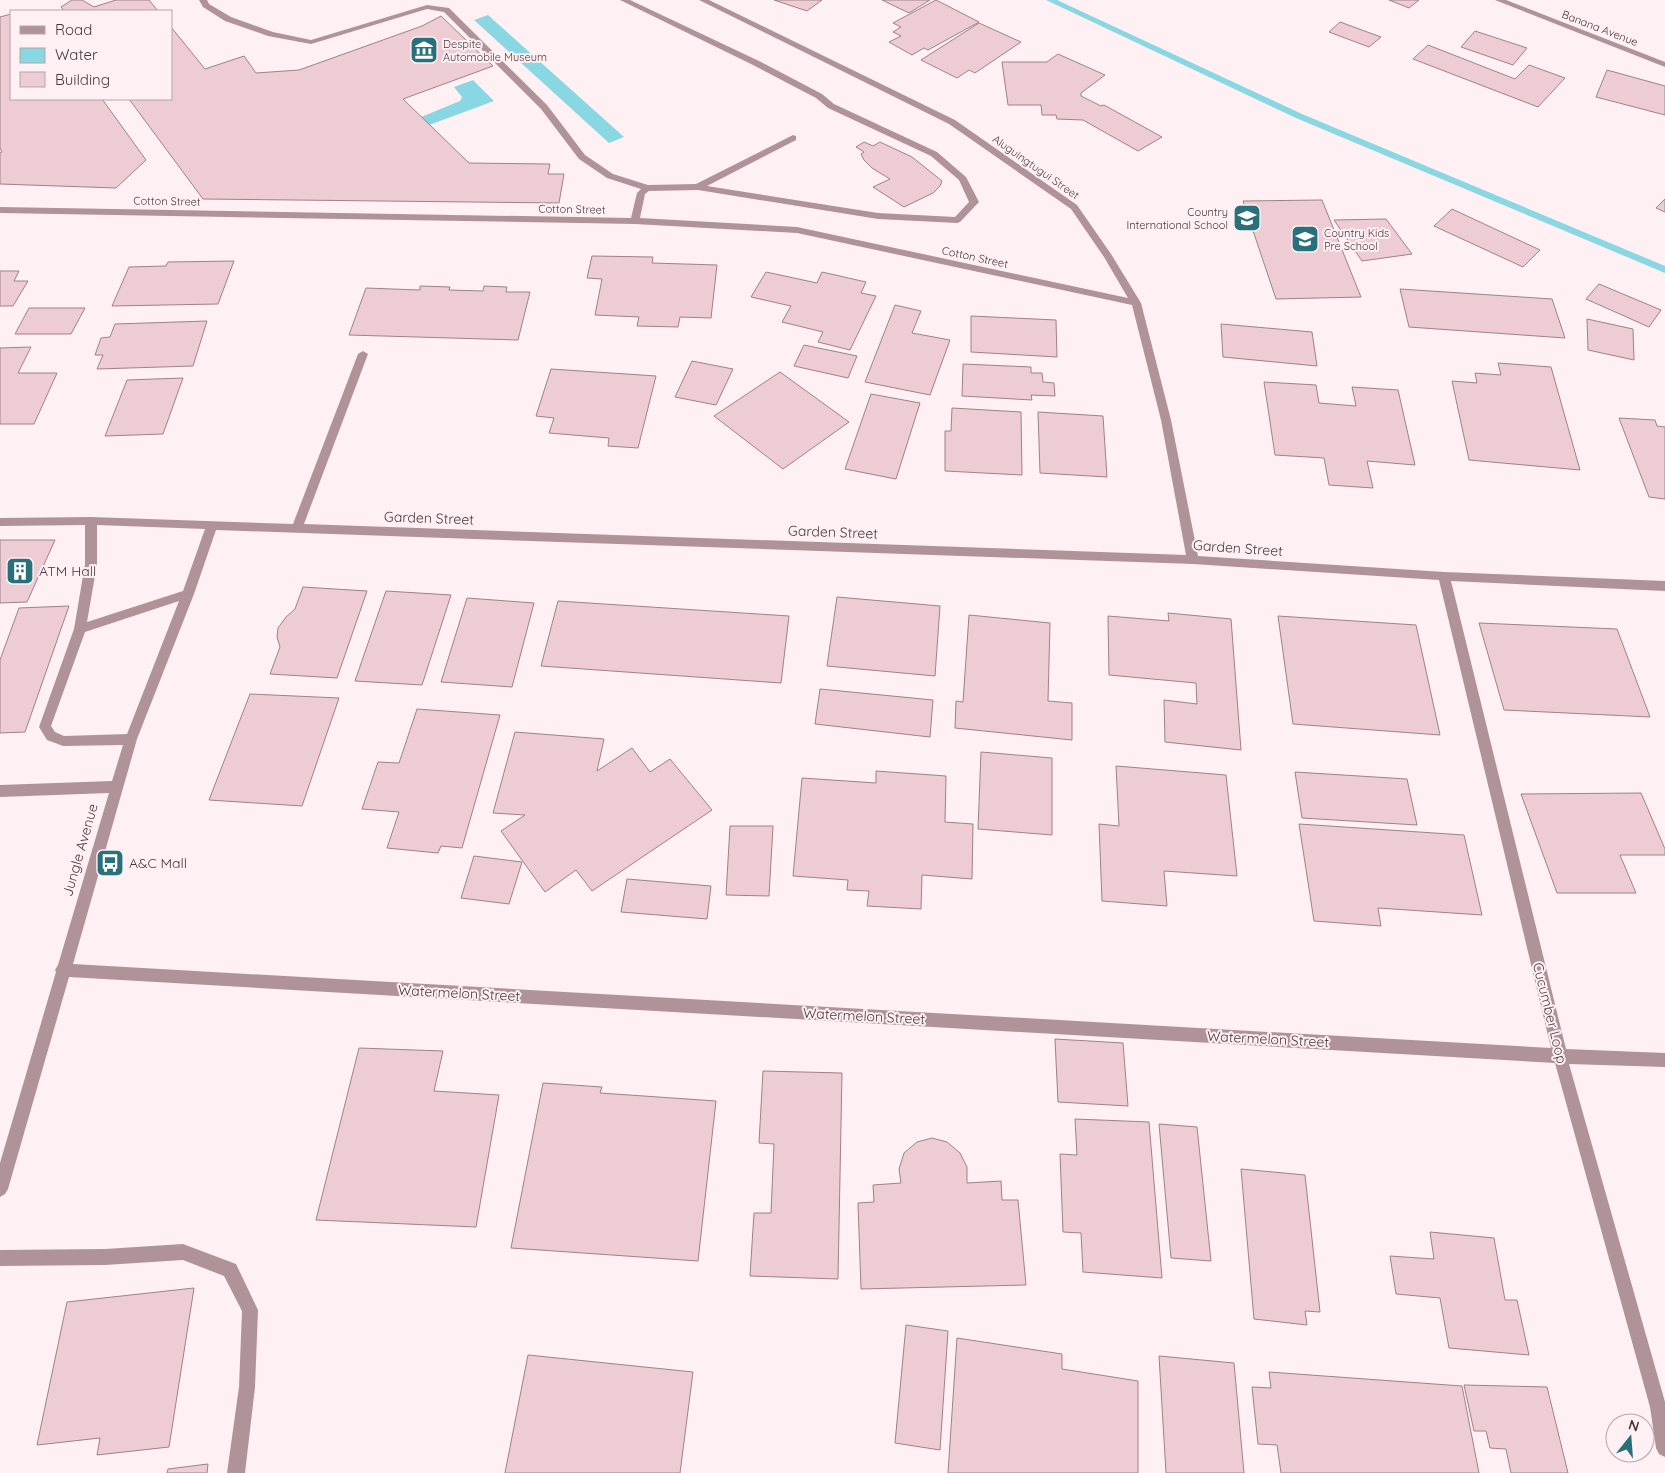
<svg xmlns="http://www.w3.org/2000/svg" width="1665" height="1473" viewBox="0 0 1665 1473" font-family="Quicksand,sans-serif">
  <rect width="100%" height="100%" fill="#fef0f3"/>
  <!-- water -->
  <g fill="#89d7e2">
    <path d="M488,15l136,122 -15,6 -135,-123z"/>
    <path d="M473,80l21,21 -65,24 -8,-8 39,-16 2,-4 -8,-10z"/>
  </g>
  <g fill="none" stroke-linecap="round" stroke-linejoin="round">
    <!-- stream -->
    <path fill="#89d7e2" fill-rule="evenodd" d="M1046,0h11l245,114 363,152v7l-369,-155z"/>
  </g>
  <!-- building -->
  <g fill="#edccd3" stroke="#a08188">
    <path d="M72,0h10l12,7 22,-7h33l9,11h-94l-3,-4z"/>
    <path d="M774,0h48l-15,11z"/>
    <path d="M882,0h48l-21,13z"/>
    <path d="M936,0l43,22 -51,28 -4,-2 -12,7 -23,-13 12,-6 -8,-4 8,-5 -8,-4z"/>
    <path d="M1389,0h30l-10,8z"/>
    <path d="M11,14v85h91l44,61 -30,28 -116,-4v-31l2,-1 -2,-4v-131z"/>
    <path d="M441,16l52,50 -90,33 66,64 81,1 -2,10h16l-5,29 -356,-4 -74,-100h42v-72l34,42 39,-13 12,17 43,-3 123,-44z"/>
    <path d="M1340,22l41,15 -12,10 -40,-15z"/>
    <path d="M979,23l42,19 -46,31 -6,-3 -12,8 -36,-18z"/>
    <path d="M1475,31l52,17 -14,17 -52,-18z"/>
    <path d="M1428,45l87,34 14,-14 36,13 -27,29 -125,-48z"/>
    <path d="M1058,54l47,21 -24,18v3l20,10 3,-1 58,32 -24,14 -55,-31 -26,-1 -1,-4h-14l-1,-10h-33l-6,-43h45z"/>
    <path d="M1607,70l58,16v29l-69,-18z"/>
    <path d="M864,142l9,4 7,-4 32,15 30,24 -2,5 -7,7 -29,14 -31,-20 17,-8 -18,-11 -8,-8 -3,-6 3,-2 -8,-5z"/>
    <path d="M1665,199v13l-9,-4z"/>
    <path d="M1322,200l39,97 -85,2 -33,-98z"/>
    <path d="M1452,209l88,41 -17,17 -89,-41z"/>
    <path d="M1386,219l26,35 -50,7 -28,-41z"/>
    <path d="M592,256l61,1 -1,6 65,2 -6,53 -31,-1 -2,10 -41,-1 2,-9 -44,-2 7,-36 -15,-1z"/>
    <path d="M234,261l-16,43 -106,2 17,-39 37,-1 2,-4z"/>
    <path d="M0,271h19l-5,10h14l-15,25h-13z"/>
    <path d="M766,272l51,11 5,-11 44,10 -5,11 15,3 -26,54 -32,-8 5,-10 -41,-10 9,-16 -40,-9z"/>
    <path d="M1599,284l62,26 -12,17 -63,-28z"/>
    <path d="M420,286l30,1 -1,3 34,1 1,-5 23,1 -1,5h24l-12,48 -169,-5 17,-47 54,2z"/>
    <path d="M1400,289l152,10 13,39 -156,-11z"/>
    <path d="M895,305l26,6 -9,22 38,7 -20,55 -65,-13z"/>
    <path d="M29,308h56l-14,26h-56z"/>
    <path d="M971,316l85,4 1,37 -86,-5z"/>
    <path d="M1587,319l46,10 1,31 -46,-10z"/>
    <path d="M207,321l-14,45 -96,3 6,-14h-8l6,-17 9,-1 5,-13z"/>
    <path d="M1221,324l91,8 5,34 -94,-9z"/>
    <path d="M804,345l53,11 -9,22 -54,-12z"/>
    <path d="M31,347l-13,26h39l-23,51h-34v-76z"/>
    <path d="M692,361l41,8 -17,36 -41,-8z"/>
    <path d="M1498,363l53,4 29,103 -111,-10 -17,-79 25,2 -2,-10 26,2z"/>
    <path d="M963,364l68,3v6h11l1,9 11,1 1,13 -24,-1 1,5 -70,-4z"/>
    <path d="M551,369l105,7 -18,72 -30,-2 1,-8 -60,-5 5,-15 -18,-2z"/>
    <path d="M780,372l69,50 -66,47 -69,-53z"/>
    <path d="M183,378l-20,56 -58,2 22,-56z"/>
    <path d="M1264,382l52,3 3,18 37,3 -4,-19 46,3 17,75 -48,-4 6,27 -44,-3 -5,-27 -49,-3z"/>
    <path d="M871,394l49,9 -24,76 -51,-10z"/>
    <path d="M952,408l69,4 1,63 -77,-4v-40h6z"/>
    <path d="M1038,412l65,4 4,61 -67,-4z"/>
    <path d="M1619,418l36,2 2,6 8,1v72l-16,-2z"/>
    <path d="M0,540h55l-28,62 -27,1z"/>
    <path d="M303,587l64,4 -30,87 -67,-4 10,-27 -3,-10 1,-9 8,-11 9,-8z"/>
    <path d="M386,591l65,4 -29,90 -67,-4z"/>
    <path d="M837,597l103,9 -5,70 -108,-10z"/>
    <path d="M467,598l67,5 -22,84 -71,-5z"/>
    <path d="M558,601l231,15 -8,67 -240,-17z"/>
    <path d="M69,606l-44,126 -25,1v-73l19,-52z"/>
    <path d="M1168,613l63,6 10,131 -76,-8 -1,-42 33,4 -1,-21 -87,-8 -1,-59 61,5z"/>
    <path d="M969,615l81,8 -2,78 24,2v37l-117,-12 1,-27 7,1z"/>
    <path d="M1278,616l138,9 24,110 -147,-11z"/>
    <path d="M1479,623l138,6 33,88 -146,-7z"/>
    <path d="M820,689l113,11 -3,37 -115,-13z"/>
    <path d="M250,694l89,4 -37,108 -93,-6z"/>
    <path d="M417,709l83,6 -38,133 -21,-2 -3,7 -51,-5 12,-36 -37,-3 16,-47 21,1z"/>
    <path d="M515,732l89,7 -7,32 35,-23 18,24 20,-13 42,51 -120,81 -16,-21 -31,22 -44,-61 24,-16 -32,-2z"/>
    <path d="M981,752l71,6v77l-74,-6z"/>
    <path d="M1116,766l110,9 11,101 -73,-5 3,35 -65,-5 -3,-77 20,2z"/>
    <path d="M876,771l70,5 -1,46 28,2 -1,55 -50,-4 -1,34 -54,-3 2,-15 -22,-1 1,-10 -55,-4 9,-98 74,5z"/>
    <path d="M1295,772l112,7 10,46 -115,-7z"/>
    <path d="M1641,793l24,56v6h-45l16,38h-79l-36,-99z"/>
    <path d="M1299,824l165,11 18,80 -104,-7 3,18 -67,-5z"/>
    <path d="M730,826h43l-4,70 -43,-1z"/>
    <path d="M474,856l48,6 -13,42 -48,-6z"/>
    <path d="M627,879l84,7 -4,33 -86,-7z"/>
    <path d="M1055,1039l68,4 5,63 -70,-4z"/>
    <path d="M359,1048l84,3 -9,40 65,4 -23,132 -160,-7z"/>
    <path d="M763,1071l79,2 -4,206 -88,-3 4,-63h17l3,-69 -15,-1z"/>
    <path d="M543,1083l59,4 -2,6 116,8 -18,160 -187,-13z"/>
    <path d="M1075,1119l74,3 13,156 -79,-6 -2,-39 -18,-1 -3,-78 17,1z"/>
    <path d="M1159,1124l38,3 14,134 -40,-3z"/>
    <path d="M932,1138l15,4 13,11 7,14v16l34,-2 1,19h16l8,85 -165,4 -3,-86 16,-1 -1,-17 28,-2 -2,-14 5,-16 13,-11z"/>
    <path d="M1241,1169l64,6 15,137 -15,-1 2,14 -53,-6z"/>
    <path d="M1430,1232l64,6 11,62h12l12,55 -80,-7 -9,-50 -44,-4 -6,-38 44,3z"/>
    <path d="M194,1288l-25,159 -72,8 3,-17 -63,7 30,-143z"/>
    <path d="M906,1325l42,6 -8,119 -45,-7z"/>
    <path d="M957,1338l105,16v15l76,12v92h-190z"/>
    <path d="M528,1355l165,17 -13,101h-175z"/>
    <path d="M1159,1356l75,7 10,110h-78z"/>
    <path d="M1269,1372l193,14 17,87h-198l-4,-28 -19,-1 -6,-57 19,1z"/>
    <path d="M1464,1385l83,2 21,86h-57l-5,-24 -16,-1 -4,-17h-12z"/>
    <path d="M208,1464l-1,9h-40l1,-4z"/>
  </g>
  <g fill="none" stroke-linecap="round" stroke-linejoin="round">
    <!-- minor -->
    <g fill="#b09399" fill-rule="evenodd">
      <path d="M199,0h8l2,4 22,13 42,15 38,8 116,-35 22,3 98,97 38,50 28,19 35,11 48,-1 97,-49 3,1v4l-89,46 171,27 77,4 14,-15 -10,-22 -28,-24 -103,-48 -12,-10 -63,-33 -133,-65h10l129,61 63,33 12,10 103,48 29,25 13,25 -19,20 -3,1 -79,-4 -180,-29 -49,1 -4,3 -5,24 157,9 331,71 -24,-41 -33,-48 -122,-85 -250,-124h10l246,120 122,85 34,49 30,49 30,117 27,136 246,16 221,9v10l-214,-10 115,468 99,4v14l-96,-3 96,338v55l-6,-3 -3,-6 -6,-41 -95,-344 -1486,-86 -61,212 -3,5 -5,3v-34l56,-191 -1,-2 3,-5 51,-172 -109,4v-12l112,-4 11,-36 -60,1 -16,-6 -8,-13 35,-98 11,-65v-39l-85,1v-8l91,-1 202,7 65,-170 5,-3 5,3 -64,170 882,31 -25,-135 -29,-115 -335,-72 -162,-9 -635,-11v-6l631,11 6,-25 4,-4 -34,-11 -28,-19 -38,-50 -97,-97 -17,-3 -116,35 -43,-8 -43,-15 -22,-14zM97,525l108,4 -22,62 -96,31 10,-58zM216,530l977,34 246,16 112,468 -1478,-84 64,-225 57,-145zM179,601l-52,133 -63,2 -9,-4 -4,-6 34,-94z"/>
      <path d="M1495,0h11l159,62v5z"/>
      <path d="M183,1244l53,20 22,46 -3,77 -10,86h-18l12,-86 3,-76 -18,-35 -41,-16 -78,5 -105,1v-16l105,-1z"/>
    </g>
  </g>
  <!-- icons -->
  <defs>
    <symbol id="museum-square" viewBox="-11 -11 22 22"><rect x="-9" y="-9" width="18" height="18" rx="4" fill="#28717b" stroke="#fef0f3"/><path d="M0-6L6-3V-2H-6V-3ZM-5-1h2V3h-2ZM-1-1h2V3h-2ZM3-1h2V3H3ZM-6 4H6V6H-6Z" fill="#fff"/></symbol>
    <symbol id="school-square" viewBox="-11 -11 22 22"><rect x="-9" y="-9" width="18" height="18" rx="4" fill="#28717b" stroke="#fef0f3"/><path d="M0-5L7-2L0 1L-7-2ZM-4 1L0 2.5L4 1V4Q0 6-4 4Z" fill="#fff"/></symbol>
    <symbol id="building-square" viewBox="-11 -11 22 22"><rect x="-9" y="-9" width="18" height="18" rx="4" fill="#28717b" stroke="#fef0f3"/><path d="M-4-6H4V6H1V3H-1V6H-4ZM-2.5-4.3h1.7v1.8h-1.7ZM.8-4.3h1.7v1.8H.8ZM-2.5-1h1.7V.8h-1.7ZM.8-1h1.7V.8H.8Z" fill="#fff"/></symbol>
    <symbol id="bus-square" viewBox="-11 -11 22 22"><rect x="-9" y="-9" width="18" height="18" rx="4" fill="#28717b" stroke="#fef0f3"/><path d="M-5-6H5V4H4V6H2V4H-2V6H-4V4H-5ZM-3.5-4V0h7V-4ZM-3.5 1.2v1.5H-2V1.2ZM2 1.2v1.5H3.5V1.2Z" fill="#fff"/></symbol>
  </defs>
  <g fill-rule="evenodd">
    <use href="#museum-square" x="408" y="34" width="32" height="32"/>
    <use href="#school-square" x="1231" y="202" width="32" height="32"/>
    <use href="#school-square" x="1289" y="223" width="32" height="32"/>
    <use href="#building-square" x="4" y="555" width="32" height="32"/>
    <use href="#bus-square" x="94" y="847" width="32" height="32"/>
  </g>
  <g text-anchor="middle" stroke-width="4" stroke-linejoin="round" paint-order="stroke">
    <!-- far-street labels -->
    <g font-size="11" fill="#46383b" stroke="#fef0f3">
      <text transform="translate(1600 28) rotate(21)" y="4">Banana Avenue</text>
      <text transform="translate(1036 167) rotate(35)" y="4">Aluguingtugui Street</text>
      <text transform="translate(167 201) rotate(1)" y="4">Cotton Street</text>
      <text transform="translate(572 209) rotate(1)" y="4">Cotton Street</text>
      <text transform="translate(975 257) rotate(12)" y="4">Cotton Street</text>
    </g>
    <!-- far-poi labels -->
    <g font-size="11" fill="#46383b" stroke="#fef0f3" text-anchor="start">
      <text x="443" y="48">Despite<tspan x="443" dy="13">Automobile Museum</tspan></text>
      <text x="1228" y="216" text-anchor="end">Country<tspan x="1228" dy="13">International School</tspan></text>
      <text x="1324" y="237">Country Kids<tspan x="1324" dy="13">Pre School</tspan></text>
    </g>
    <!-- street labels -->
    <g font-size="14" fill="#46383b" stroke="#fef0f3">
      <text transform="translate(429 518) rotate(2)" y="5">Garden Street</text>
      <text transform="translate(833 532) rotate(2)" y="5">Garden Street</text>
      <text transform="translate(1238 548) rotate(4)" y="5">Garden Street</text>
      <text transform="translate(80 850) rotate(-74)" y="5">Jungle Avenue</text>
      <text transform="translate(459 993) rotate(3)" y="5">Watermelon Street</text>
      <text transform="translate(1550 1013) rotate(76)" y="5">Cucumber Loop</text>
      <text transform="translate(864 1016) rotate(3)" y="5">Watermelon Street</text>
      <text transform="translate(1268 1039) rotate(3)" y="5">Watermelon Street</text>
    </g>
    <!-- poi labels -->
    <g font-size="14" fill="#46383b" stroke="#fef0f3" text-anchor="start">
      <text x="39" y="576">ATM Hall</text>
      <text x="129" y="868">A&amp;C Mall</text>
    </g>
  </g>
  <!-- legend -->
  <rect x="10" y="10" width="162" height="90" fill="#fef0f3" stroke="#b4a6a9"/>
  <rect x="20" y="26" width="25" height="8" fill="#b09399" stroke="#b4a6a9"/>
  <text x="55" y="35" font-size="15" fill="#46383b">Road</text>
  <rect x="20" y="48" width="25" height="15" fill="#89d7e2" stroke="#b4a6a9"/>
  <text x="55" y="60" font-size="15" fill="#46383b">Water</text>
  <rect x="20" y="72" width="25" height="15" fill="#edccd3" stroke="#b4a6a9"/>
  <text x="55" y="85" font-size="15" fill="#46383b">Building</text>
  <!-- north arrow -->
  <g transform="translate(1630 1438) rotate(17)"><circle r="24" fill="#fef0f3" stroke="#b4a6a9"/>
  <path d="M0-4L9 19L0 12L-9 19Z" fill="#28717b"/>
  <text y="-8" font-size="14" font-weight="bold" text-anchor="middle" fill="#46383b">N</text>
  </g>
</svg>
